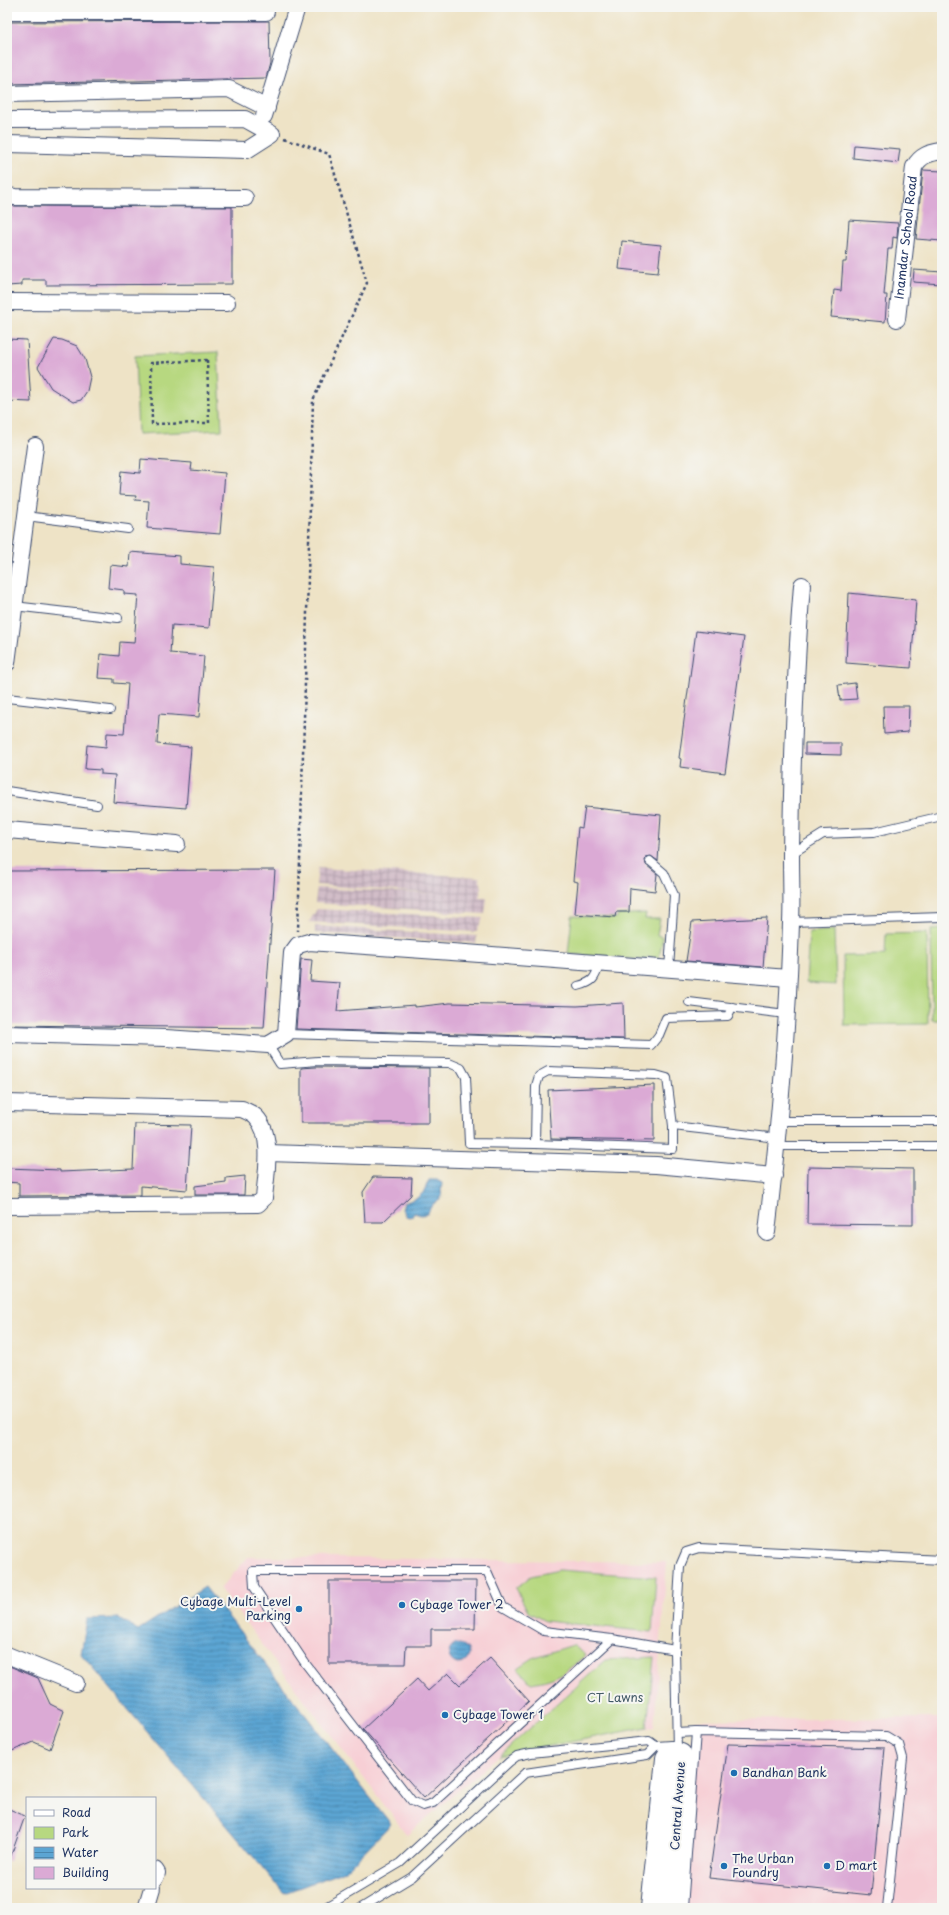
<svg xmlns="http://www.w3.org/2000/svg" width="949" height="1915" viewBox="0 0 949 1915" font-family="'Playpen Sans',sans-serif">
  <defs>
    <pattern id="industrial-grid" width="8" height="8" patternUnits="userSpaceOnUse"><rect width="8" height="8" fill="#d2bdc8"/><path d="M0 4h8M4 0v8" fill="none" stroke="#aa9aa6"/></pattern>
    <pattern id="water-rules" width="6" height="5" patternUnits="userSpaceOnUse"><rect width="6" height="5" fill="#5ca5d3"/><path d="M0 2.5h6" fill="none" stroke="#4b87ae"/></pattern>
  </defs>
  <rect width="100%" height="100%" fill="#f6f6f2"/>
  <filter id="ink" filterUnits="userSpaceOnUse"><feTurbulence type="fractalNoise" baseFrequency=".025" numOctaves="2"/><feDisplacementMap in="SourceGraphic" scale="8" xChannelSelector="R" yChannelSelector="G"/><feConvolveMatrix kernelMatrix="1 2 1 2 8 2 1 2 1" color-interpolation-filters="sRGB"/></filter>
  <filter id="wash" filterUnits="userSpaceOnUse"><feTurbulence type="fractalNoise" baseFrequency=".012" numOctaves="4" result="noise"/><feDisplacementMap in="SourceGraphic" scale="16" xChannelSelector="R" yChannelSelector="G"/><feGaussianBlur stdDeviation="0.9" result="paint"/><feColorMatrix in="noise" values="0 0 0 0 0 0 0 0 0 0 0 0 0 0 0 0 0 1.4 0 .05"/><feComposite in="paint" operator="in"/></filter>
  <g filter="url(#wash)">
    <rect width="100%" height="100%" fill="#eee3c6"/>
    <!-- built -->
    <g fill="#f7cfd5">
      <path d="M248,1557l419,5 -13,165 -143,18 -104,90 -187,-246z"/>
      <path d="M942,1718v190h-265l17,-188z"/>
    </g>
    <!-- industrial -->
    <g fill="url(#industrial-grid)">
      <path d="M318,868l161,9 3,10 -3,10h8l-2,17 -170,-11 2,-15 122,6 -123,-9z"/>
      <path d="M317,909l166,9 -7,14 -167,-10z"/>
      <path d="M315,926l162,10 -1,7 -161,-10z"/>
    </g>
    <!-- park -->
    <g fill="#b7d880" stroke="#69846f">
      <path d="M218,352l4,78 -84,4 -3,-78z"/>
      <path d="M646,913l-1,6h15l-3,16 6,2 -4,21 -12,-1 -2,3 -77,-6 4,-38 45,2 1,-3z"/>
      <path d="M942,929v91h-10l-1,-90z"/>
      <path d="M834,930l2,55 -30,-2 3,-51z"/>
      <path d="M927,933l1,91 -84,1 -1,-69 42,-1 1,-21z"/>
      <path d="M559,1570l97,7 -4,55 -107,-11 -17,-9 -12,-24 15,-12z"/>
      <path d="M573,1645l13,10c-21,17 -27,24 -55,28l-14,-15 15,-10z"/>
      <path d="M654,1657l-7,70 -148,29 107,-96z"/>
    </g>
    <!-- water -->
    <g fill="url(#water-rules)" stroke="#3c6a98">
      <path d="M429,1180h8l5,3 -1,8 1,6 -10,8 -5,9 -6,1 -7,-2 -3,4 -5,-1 -4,-7 2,-6 13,-5 6,-5z"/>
      <path d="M205,1587l186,237 -46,47 -61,22 -203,-239 6,-35 32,-1 19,12z"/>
      <circle cx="459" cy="1654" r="10"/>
    </g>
    <g id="blocks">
      <!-- building -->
      <g fill="#dbaad5">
        <path d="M269,21l1,42 -4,15 -259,6v-62z"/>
        <path d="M854,145l46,4 -2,14 -45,-5z"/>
        <path d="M923,170l19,1v70l-26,-2z"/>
        <path d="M7,206l225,1v77l-186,1v-5h-24v5l-15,1z"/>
        <path d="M849,220l49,3 -1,15 -4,-1 -1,12h-4l-4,46h3l-2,27 -54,-5 3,-27 7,1 2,-29h3z"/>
        <path d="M622,241l39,4 -3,28 -39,-4z"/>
        <path d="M914,270l28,2 -1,12 -28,-2z"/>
        <path d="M7,339l20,1 4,62 -24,-1z"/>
        <path d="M54,339l8,1 15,6 8,13 5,18 -3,14 -6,9 -8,2 -22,-14 -13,-21z"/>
        <path d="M141,459l51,4 -1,7 34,3 -5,61 -73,-6 2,-27 -14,-1 1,-4 -17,-1 2,-24 19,2z"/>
        <path d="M130,552l50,4v8l34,3 -5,61 -37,-3 -2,28 34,3 -5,61 -40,-3 -2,30 34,3 -5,61 -73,-6 2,-27 -14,-1v-4l-16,-1 2,-24 19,2 1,-14 17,1 4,-50 -14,-1v-4l-16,-1 2,-24 19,2 1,-14 14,1 4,-48 -14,-1v-4l-16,-2 2,-23 19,2z"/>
        <path d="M849,593l67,7 -5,68 -65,-5z"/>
        <path d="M696,631l48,6 -19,136 -45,-6 1,-8 -2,-1z"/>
        <path d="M855,683l2,16 -17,1 -2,-15z"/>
        <path d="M883,706h26l-1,26 -24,2z"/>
        <path d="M805,743h36v12l-36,-1z"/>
        <path d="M585,807l76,8 -3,46 -7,-5 -5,1 -1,3 1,5 11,9 -2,17 -25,-3 -1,24h-13l-1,5 -40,-3 3,-32 -5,-1 5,-54 4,1z"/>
        <path d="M275,870l-11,158 -257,-3v-154z"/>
        <path d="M767,918l-4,49 -77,-6 6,-39z"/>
        <path d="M301,959l11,1 -2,21 30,2 -3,28 78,-6v2l35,-4 127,3 46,-3 1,36 -328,-10z"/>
        <path d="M316,1067l113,1v55h-128v-55z"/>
        <path d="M654,1085v56l-103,-2 -3,-49z"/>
        <path d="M135,1124l56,1 -4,65 -46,-4v9l-122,1v-13l-12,-1v-14l53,2v2l73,-3z"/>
        <path d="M808,1167l105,2v56l-106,-1z"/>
        <path d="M245,1176l-1,19h-49v-9l31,-4v-4z"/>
        <path d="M373,1177l39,1 -1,17 -28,27h-18l-2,-30z"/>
        <path d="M329,1581h147l-1,48h-44v17h-25l-1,18h-76z"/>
        <path d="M490,1658l39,43 -105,97 -61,-69 54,-50 11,12 20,-18 12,12z"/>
        <path d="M7,1665l31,13 12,26 14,7 -14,38 -16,-7 -27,11z"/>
        <path d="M728,1744l157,4 -14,147 -162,-17z"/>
        <path d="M7,1808l18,8 -16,45h-2z"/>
      </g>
    </g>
  </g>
  <g filter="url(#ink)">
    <use href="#blocks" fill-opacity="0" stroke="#3b4a6e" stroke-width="1"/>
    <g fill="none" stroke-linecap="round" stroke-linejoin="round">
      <defs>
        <g id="service">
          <path d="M26,516l102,13"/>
          <path d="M14,606l104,12"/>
          <path d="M7,698l103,12"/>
          <path d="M7,791l90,14"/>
          <path d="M791,854l32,-20 51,-2 68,-16"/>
          <path d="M650,861l14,12 10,22 -5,74"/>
          <path d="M791,922l151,-5"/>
          <path d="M578,986c16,-4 17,-8 22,-23"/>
          <path d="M689,1002l97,12"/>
          <path d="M286,1034l365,11 8,-10 7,-17 62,-2 4,-9"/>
          <path d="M268,1045l12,19 38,-3 131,2 12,5 5,9 3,66 66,1 1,-58 3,-10 9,-5 108,4 11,3 6,48v23l-138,-5"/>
          <path d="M779,1121h163"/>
          <path d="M673,1126l105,12"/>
          <path d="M777,1146h165"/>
          <path d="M612,1639l-179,164 -10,3 -11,-5 -107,-138 -51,-76 -1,-16h234l16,36 41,24 68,8 63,11"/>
          <path d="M677,1733l19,-1 190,4 13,8 4,14 -16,150"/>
          <path d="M677,1751l-2,-101 5,-84 6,-14 13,-4 243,12"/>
          <path d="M324,1908l76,-45 109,-101 8,-6 14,-3 118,-12 7,5 16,-1"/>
          <path d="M361,1908l51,-31 113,-104 122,-18 9,-9"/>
          <path d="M683,1908l13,-176"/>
        </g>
        <g id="minor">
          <path d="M7,12h259"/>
          <path d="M7,94l222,-5 38,19"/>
          <path d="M264,116l33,-109"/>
          <path d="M7,120l238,-1 27,15 -25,16 -240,-6"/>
          <path d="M7,196l8,1 230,1"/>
          <path d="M7,302l220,1"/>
          <path id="s1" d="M897,319l17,-152c7,-12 15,-14 28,-16"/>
          <path d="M7,663l28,-217"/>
          <path d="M7,830l170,14"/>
          <path d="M7,1034l159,4 102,7 18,-11 6,-81 6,-8 11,-3 157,11 322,25"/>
          <path d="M7,1103l235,6c4,2 10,4 14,8 18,19 10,58 8,81l-6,6 -251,2"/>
          <path d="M268,1153l388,12 118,11"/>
          <path d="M767,1232c12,-103 21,-206 24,-309 1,-22 0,-45 0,-68 1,-90 4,-180 11,-270"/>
          <path d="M7,1655l69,28"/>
          <path d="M155,1870l2,3 -2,5"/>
          <path d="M146,1908l6,-20"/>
        </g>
        <path id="tertiary" d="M651,1908l15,-150 3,-5 4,-2 8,3 2,9 -13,145"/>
      </defs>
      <!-- service casing -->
      <use href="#service" stroke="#3b4a6e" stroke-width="10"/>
      <!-- minor casing -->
      <use href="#minor" stroke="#3b4a6e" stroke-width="18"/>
      <!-- tertiary casing -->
      <use href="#tertiary" stroke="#3b4a6e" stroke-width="22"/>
      <!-- path -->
      <g stroke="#3b4a6e" stroke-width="2.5" stroke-dasharray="3 3" stroke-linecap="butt">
        <path d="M285,138l44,16 38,129 -54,117 -15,531"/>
        <path d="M207,360l2,63 -57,1 -1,-61z"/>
      </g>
      <!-- service -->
      <use href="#service" stroke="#fff" stroke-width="8"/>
      <!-- minor -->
      <use href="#minor" stroke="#fff" stroke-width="16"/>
      <!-- tertiary -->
      <use href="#tertiary" stroke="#fff" stroke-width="20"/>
    </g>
  </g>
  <!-- markers -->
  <g fill="#1f6fb2" stroke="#f6f6f2" stroke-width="1.5">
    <circle cx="402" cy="1605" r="4"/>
    <circle cx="299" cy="1609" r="4"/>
    <circle cx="445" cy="1715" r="4"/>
    <circle cx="734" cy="1773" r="4"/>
    <circle cx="724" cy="1866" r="4"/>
    <circle cx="827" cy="1866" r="4"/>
  </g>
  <g text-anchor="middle" stroke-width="4" stroke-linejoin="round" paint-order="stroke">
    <!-- street labels -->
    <g font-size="12" fill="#1b2f5e" stroke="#f6f6f2">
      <text dy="4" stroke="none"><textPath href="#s1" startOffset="82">Inamdar School Road</textPath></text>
      <text transform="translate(678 1806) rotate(-86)" y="4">Central Avenue</text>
    </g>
    <!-- poi labels -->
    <g font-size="12" fill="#1b2f5e" stroke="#f6f6f2" text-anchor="start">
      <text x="291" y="1606" text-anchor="end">Cybage Multi-Level<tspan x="291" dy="14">Parking</tspan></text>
      <text x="410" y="1609">Cybage Tower 2</text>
      <text x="453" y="1719">Cybage Tower 1</text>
      <text x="742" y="1777">Bandhan Bank</text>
      <text x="732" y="1863">The Urban<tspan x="732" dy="14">Foundry</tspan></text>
      <text x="835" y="1870">D mart</text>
    </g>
    <!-- park labels -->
    <g font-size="12" fill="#425966" stroke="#f6f6f2">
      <text x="615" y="1702">CT Lawns</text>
    </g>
  </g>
  <!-- margin -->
  <rect width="949" height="1915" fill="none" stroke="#f6f6f2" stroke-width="24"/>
  <!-- legend -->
  <rect x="26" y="1797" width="130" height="92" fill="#f6f6f2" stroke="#9ea6b7"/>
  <rect x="34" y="1810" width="20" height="6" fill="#ffffff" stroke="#9ea6b7"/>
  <text x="62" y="1817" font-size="12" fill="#1b2f5e">Road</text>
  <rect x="34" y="1827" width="20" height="12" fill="#b7d880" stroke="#9ea6b7"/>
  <text x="62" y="1837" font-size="12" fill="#1b2f5e">Park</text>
  <rect x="34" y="1847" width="20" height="12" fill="url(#water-rules)" stroke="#9ea6b7"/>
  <text x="62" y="1857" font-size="12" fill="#1b2f5e">Water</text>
  <rect x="34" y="1867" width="20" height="12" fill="#dbaad5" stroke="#9ea6b7"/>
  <text x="62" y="1877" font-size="12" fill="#1b2f5e">Building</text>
</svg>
